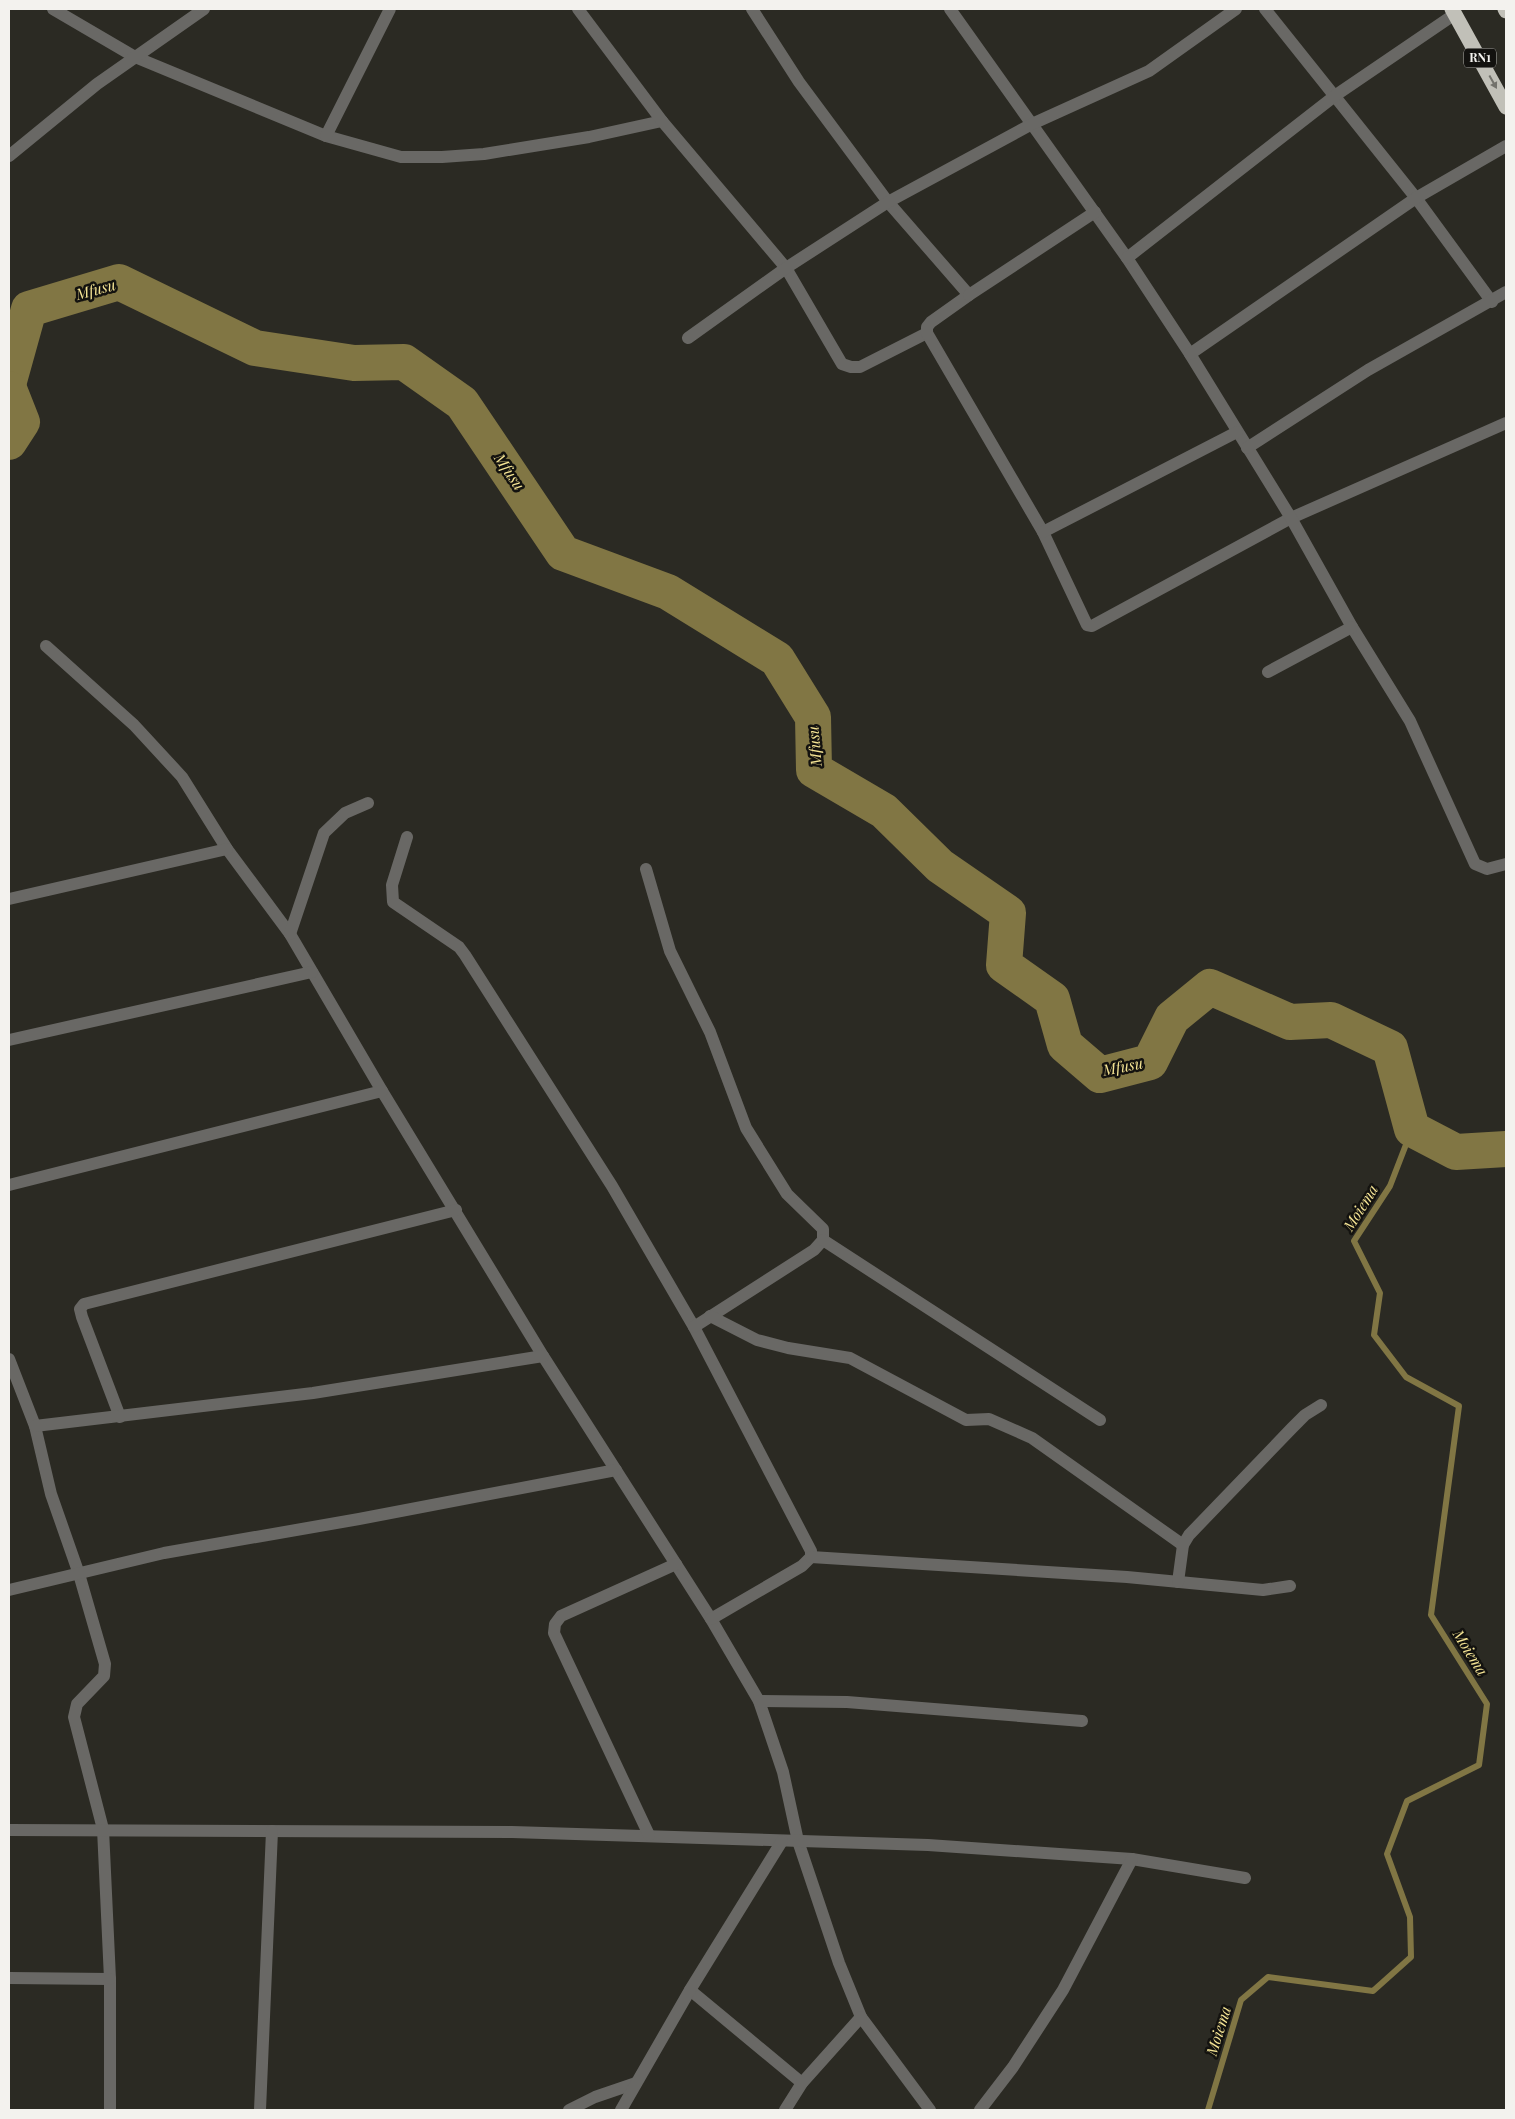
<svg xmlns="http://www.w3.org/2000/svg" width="1515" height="2119" viewBox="0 0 1515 2119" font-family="'Playfair Display',serif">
  <rect width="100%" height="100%" fill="#2b2a23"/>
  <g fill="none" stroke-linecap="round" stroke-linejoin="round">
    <!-- stream -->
    <path stroke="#817644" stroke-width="6" d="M1208,2110l33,-110 27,-23 105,14 38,-34 -1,-40 -23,-63 20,-53 72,-36 8,-61 -56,-89 28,-209 -53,-29 -32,-42 6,-42 -26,-52 36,-55 22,-57"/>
    <!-- river -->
    <g stroke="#817644" stroke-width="36">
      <path d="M9,381l20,-72 90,-27 136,66 99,15 50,-1 58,41 101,150 105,39 109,67 36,58 1,53 70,41 56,55 68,47 -4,52 48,34 13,46 35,30 50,-13 22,-44 38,-31 80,35 41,-2 59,28 22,81 44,23 50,-3"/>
      <path d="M9,389l13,33 -13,20"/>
    </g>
    <!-- street -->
    <g stroke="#696865" stroke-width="12">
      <path d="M53,9l82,48 191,79 75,21h41l42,-3 105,-17 73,-16"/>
      <path d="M578,9l84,112 124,147 56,96 9,3h9l67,-34"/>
      <path d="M752,9l47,73 89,120 81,93 -38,27 -4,5v6l116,199 44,93 5,1 199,-108 215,-95"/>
      <path d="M950,9l177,249 63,96 101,164 61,109 58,94 65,143 12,5 19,-5"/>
      <path d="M1265,9l151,189 76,104"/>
      <path d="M326,136l64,-127"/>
      <path d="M9,156l88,-72 107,-75"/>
      <path d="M1127,258l209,-163 119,-81"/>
      <path d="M969,295l126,-83"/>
      <path d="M688,338l98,-70 102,-66 144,-78 117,-53 87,-62"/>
      <path d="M1190,354l226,-156 90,-52"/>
      <path d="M1247,448l121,-78 138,-78"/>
      <path d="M1043,532l194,-100"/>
      <path d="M46,646l88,79 48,52 45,72 63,85 92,157 161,265 168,263 48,82 24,71 15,69 41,122 22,54 69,93"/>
      <path d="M1268,672l84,-45"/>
      <path d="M407,837l-15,48 1,17 66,45 6,8 147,231 82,141 117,224v6l-9,9 -91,53"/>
      <path d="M646,869l24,82 40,81 36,96 41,66 36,35v11l-9,10 -120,77"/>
      <path d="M9,899l218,-50"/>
      <path d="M290,934l34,-101 21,-20 23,-10"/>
      <path d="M9,1040l303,-68"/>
      <path d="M9,1185l373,-94"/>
      <path d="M823,1240l277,180"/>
      <path d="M710,1316l47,24 31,8 62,10 116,62 23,-1 43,19 151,107"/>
      <path d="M9,1359l26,67 16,68 28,80 26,90 -1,12 -27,28 -3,13 29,112 7,150v131"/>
      <path d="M120,1417l-38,-100 -2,-8 4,-5 372,-94"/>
      <path d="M35,1426l278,-33 230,-37"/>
      <path d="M811,1557l316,20 136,13 27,-4"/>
      <path d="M1178,1582l5,-37 6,-10 103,-107 13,-13 16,-10"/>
      <path d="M9,1590l155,-37 195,-34 257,-49"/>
      <path d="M759,1701l88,1 235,19"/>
      <path d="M9,1830l503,2 416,13 204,14 113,19"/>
      <path d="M649,1835l-95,-202 1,-9 6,-8 115,-52"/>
      <path d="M9,1978l101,1"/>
      <path d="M690,1990l112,93"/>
      <path d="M260,2110l12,-279"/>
      <path d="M569,2110l26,-13 41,-14"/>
      <path d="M621,2110l69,-120 92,-149"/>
      <path d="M785,2110l17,-27 59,-66"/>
      <path d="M980,2110l33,-43 50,-77 69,-131"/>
    </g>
    <!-- highway -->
    <g stroke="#c1c0b8" stroke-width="15">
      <path d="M1452,9l54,98"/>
      <path d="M1505,9l1,2"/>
    </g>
  </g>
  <!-- one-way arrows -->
  <defs><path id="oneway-solid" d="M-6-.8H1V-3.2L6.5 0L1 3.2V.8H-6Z" transform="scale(1.25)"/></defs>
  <use fill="#73726c" href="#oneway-solid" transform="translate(1493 82) rotate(61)"/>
  <g text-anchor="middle" stroke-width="5" stroke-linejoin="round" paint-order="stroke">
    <!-- shield labels -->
    <rect fill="#13120f" stroke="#b0afab" stroke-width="1" x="1464" y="48.5" width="32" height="19" rx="4"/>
    <g font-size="12" font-weight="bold" fill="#f3f2ee">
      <text x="1480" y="62">RN1</text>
    </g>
    <!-- water labels -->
    <g font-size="15" font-style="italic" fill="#f6e595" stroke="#13120f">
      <text transform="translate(96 290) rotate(-15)" y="5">Mfusu</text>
      <text transform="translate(509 472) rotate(56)" y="5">Mfusu</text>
      <text transform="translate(815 746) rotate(-95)" y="5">Mfusu</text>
      <text transform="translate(1123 1067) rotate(-11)" y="5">Mfusu</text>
      <text transform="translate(1361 1208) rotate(-58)" y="5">Moiema</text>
      <text transform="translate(1470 1653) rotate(58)" y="5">Moiema</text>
      <text transform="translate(1219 2031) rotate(-73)" y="5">Moiema</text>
    </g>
  </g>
  <!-- border -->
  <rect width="1515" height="2119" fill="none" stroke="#f3f2ee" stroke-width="20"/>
</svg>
